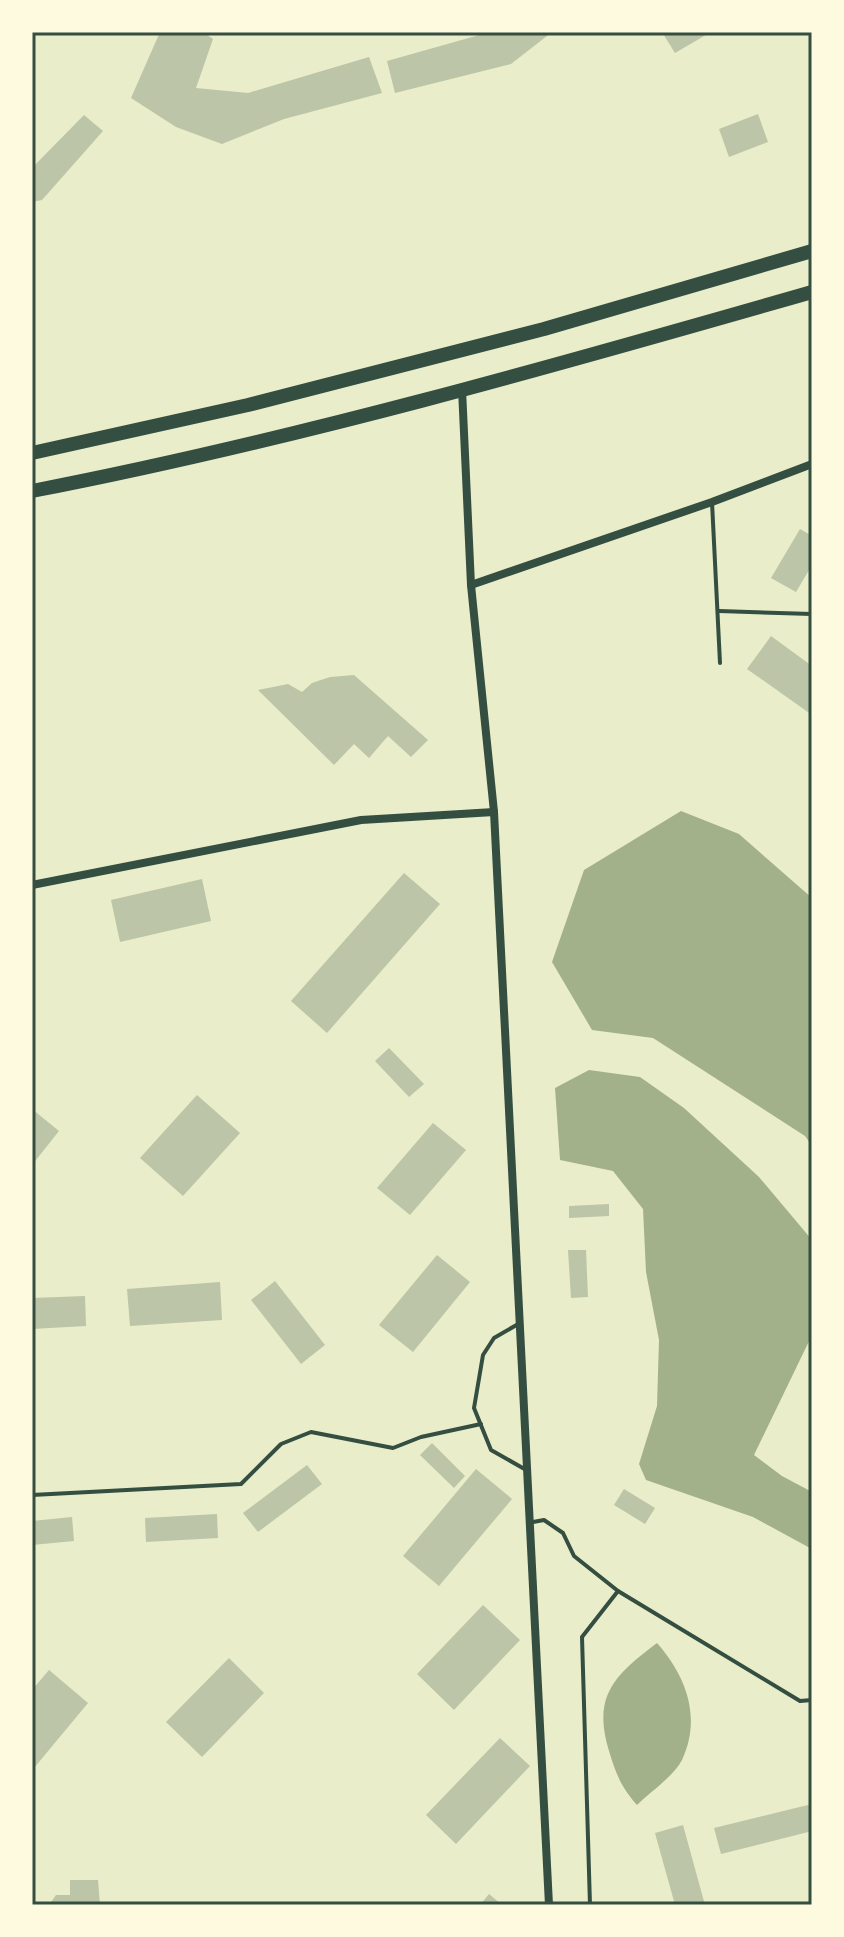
<svg xmlns="http://www.w3.org/2000/svg" width="844" height="1937" viewBox="0 0 844 1937" font-family="'Titillium Web',sans-serif">
  <rect width="100%" height="100%" fill="#e9edc9"/>
  <!-- water -->
  <g fill="#a3b18a">
    <path d="M681,811l58,23 73,64v248l-7,-10 -152,-98 -61,-8 -40,-68 32,-92z"/>
    <path d="M589,1070l51,7 44,31 75,69 53,63v95l-58,120 28,21 30,16 -2,56 -57,-31 -107,-37 -7,-16 18,-58 2,-66 -13,-68 -3,-63 -30,-38 -53,-11 -5,-72z"/>
    <path d="M657,1643c29,33 45,74 25,117 -8,16 -32,32 -45,45 -16,-18 -21,-31 -28,-54 -17,-56 6,-76 48,-108z"/>
  </g>
  <!-- building -->
  <g fill="#bcc5a7">
    <path d="M160,32h43l10,7 -17,49 52,5 121,-36 13,36 -98,26 -62,25 -46,-17 -45,-29z"/>
    <path d="M490,32h62l-41,32 -116,29 -8,-32z"/>
    <path d="M662,32h49l-36,21z"/>
    <path d="M758,114l10,28 -39,15 -10,-28z"/>
    <path d="M84,115l19,16 -61,69 -10,2v-34z"/>
    <path d="M800,529l12,7v29l-16,27 -25,-14z"/>
    <path d="M771,636l41,30v49l-65,-46z"/>
    <path d="M354,675l74,65 -17,17 -23,-21 -19,22 -15,-14 -20,21 -76,-75 30,-6 14,8 10,-9 18,-6z"/>
    <path d="M404,873l36,31 -113,129 -36,-32z"/>
    <path d="M202,879l9,42 -91,21 -9,-42z"/>
    <path d="M389,1048l35,36 -15,13 -34,-36z"/>
    <path d="M197,1095l43,38 -57,63 -43,-38z"/>
    <path d="M32,1109l27,22 -27,34z"/>
    <path d="M433,1123l33,27 -56,65 -33,-27z"/>
    <path d="M609,1204v12l-40,2v-12z"/>
    <path d="M568,1250h18l2,47 -17,1z"/>
    <path d="M437,1255l33,27 -57,70 -34,-27z"/>
    <path d="M275,1281l50,64 -24,19 -50,-64z"/>
    <path d="M220,1282l2,38 -92,6 -3,-37z"/>
    <path d="M85,1296l1,30 -54,3v-31z"/>
    <path d="M432,1443l33,33 -11,12 -34,-33z"/>
    <path d="M307,1465l15,19 -64,48 -15,-19z"/>
    <path d="M476,1469l36,30 -73,87 -36,-30z"/>
    <path d="M624,1489l31,19 -10,16 -31,-19z"/>
    <path d="M217,1514l1,24 -72,4 -1,-24z"/>
    <path d="M72,1517l2,24 -42,4v-24z"/>
    <path d="M483,1605l37,35 -66,70 -37,-36z"/>
    <path d="M229,1658l35,35 -62,64 -36,-35z"/>
    <path d="M49,1670l39,33 -54,65 -2,-78z"/>
    <path d="M500,1738l30,28 -74,78 -30,-29z"/>
    <path d="M812,1804v27l-91,23 -7,-26z"/>
    <path d="M683,1825l22,80h-30l-20,-72z"/>
    <path d="M70,1880h28l2,25h-51l7,-10h14z"/>
    <path d="M489,1894l13,11h-22z"/>
  </g>
  <g fill="none" stroke-linecap="round" stroke-linejoin="round">
    <!-- service -->
    <g stroke="#344e41" stroke-width="4">
      <path d="M712,502l8,161"/>
      <path d="M719,611l93,3"/>
      <path d="M520,1323l-26,15 -11,17 -9,53 17,42 37,21"/>
      <path d="M32,1495l209,-11 40,-40 30,-12 82,16 28,-11 60,-13"/>
      <path d="M533,1522l11,-2 19,13 11,23 44,35"/>
      <path d="M590,1905l-8,-268 36,-46 182,110 12,-1"/>
    </g>
    <!-- minor -->
    <g stroke="#344e41" stroke-width="8">
      <path d="M462,389l9,196 23,227 55,1093"/>
      <path d="M471,585l241,-83 100,-38"/>
      <path d="M32,885l329,-65 133,-8"/>
    </g>
    <!-- trunk -->
    <g stroke="#344e41" stroke-width="14">
      <path d="M32,453l216,-48 296,-76 268,-78"/>
      <path d="M32,491c263,-51 522,-125 780,-199"/>
    </g>
  </g>
  <!-- border -->
  <rect width="844" height="1937" fill="none" stroke="#fefae0" stroke-width="68"/>
  <rect x="34" y="34" width="776" height="1869" fill="none" stroke="#344e41" stroke-width="3"/>
</svg>
